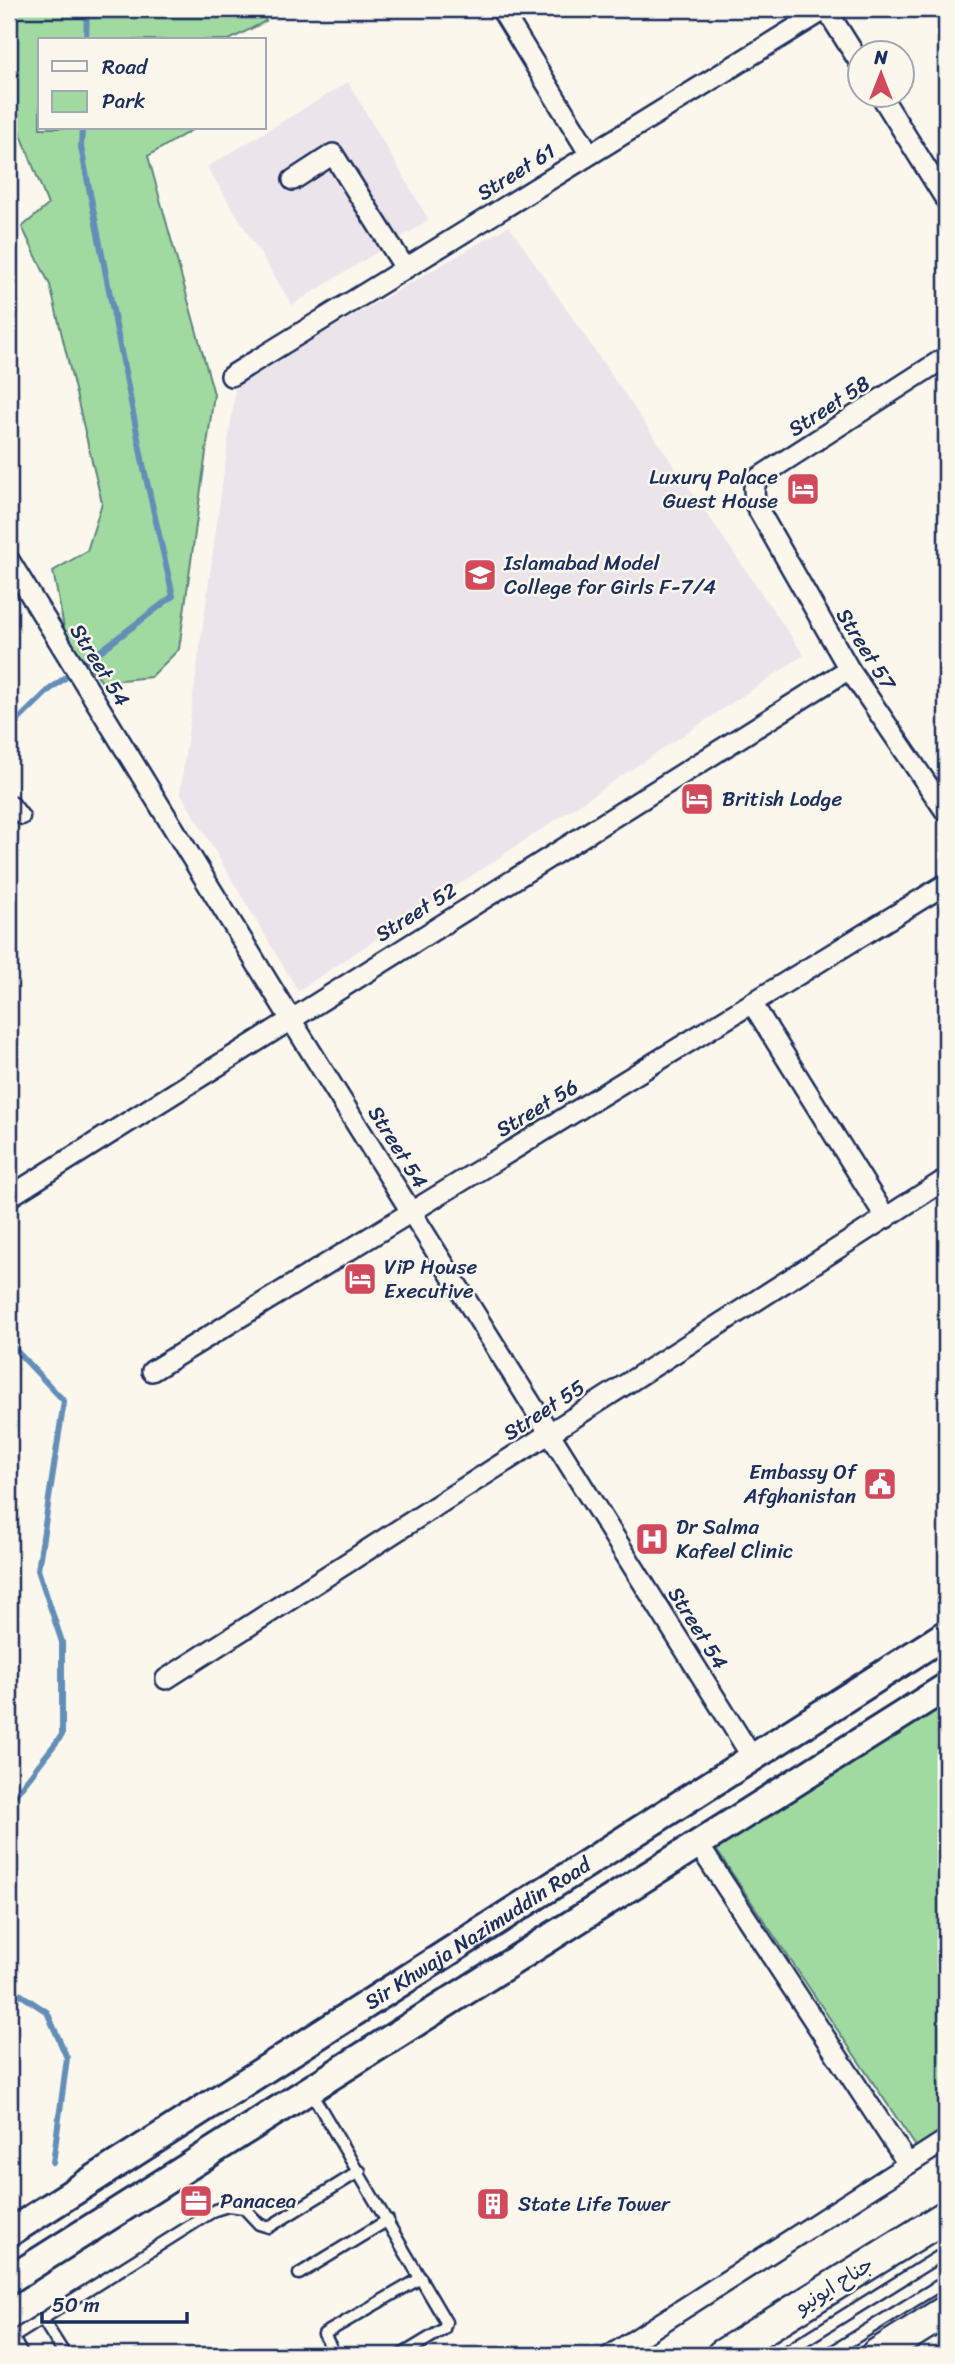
<svg xmlns="http://www.w3.org/2000/svg" width="955" height="2364" viewBox="0 0 955 2364" font-family="Sriracha,'Playpen Sans Arabic',sans-serif">
  <rect width="100%" height="100%" fill="#fbf7ec"/>
  <filter id="ink" filterUnits="userSpaceOnUse"><feTurbulence type="fractalNoise" baseFrequency=".0143" numOctaves="2"/><feDisplacementMap in="SourceGraphic" scale="14" xChannelSelector="R" yChannelSelector="G"/><feConvolveMatrix kernelMatrix="1 2 1 2 8 2 1 2 1" color-interpolation-filters="sRGB"/></filter>
  <g filter="url(#ink)">
    <!-- built -->
    <g fill="#ece4eb">
      <path d="M348,82l81,138 -137,85 -85,-138z"/>
      <path d="M509,226l295,429 -506,336 -118,-199 56,-408z"/>
    </g>
    <!-- green -->
    <g fill="#a0daa0" stroke="#5e847f" stroke-width="2">
      <path d="M9,9h251l6,12 -37,19h-189v88h155l-47,28 66,238 -35,255 -28,28 -49,5 -36,-44 -13,-67 34,-20 15,-48 -52,-218 -28,-58 26,-22 -28,-73 -11,-2z"/>
      <path d="M946,1701v428l-29,19 -202,-300z"/>
    </g>
    <g fill="none" stroke-linecap="round" stroke-linejoin="round">
      <!-- stream -->
      <g stroke="#648eb8" stroke-width="6">
        <path d="M86,40l1,-31"/>
        <path d="M9,729l40,-39 124,-94 -29,-127 -63,-322 1,-19"/>
        <path d="M9,1343l55,58 -26,169 24,72v93l-53,68"/>
        <path d="M9,1987l38,25 20,46 -14,105"/>
      </g>
      <defs>
        <g id="service">
          <path d="M311,2092l135,230 -2,7 -43,26"/>
          <path d="M299,2274l89,-54"/>
          <path d="M43,2320l22,35"/>
          <path d="M9,2340l206,-130 13,-4 16,2 15,16 10,3 91,-56"/>
          <path d="M335,2355l-11,-21 97,-56"/>
          <path d="M781,2355l165,-103"/>
          <path d="M827,2355l119,-74"/>
        </g>
        <path id="pedestrian" d="M9,806l3,-2 10,13"/>
        <g id="minor">
          <path d="M501,9l88,144"/>
          <path d="M880,94l66,106"/>
          <path d="M293,180l40,-26 72,114"/>
          <path d="M946,357l-188,121 -4,10 1,16 94,165 97,143"/>
          <path d="M231,376l595,-367 34,54"/>
          <path d="M9,560l281,458 462,739"/>
          <path d="M752,1003l134,215"/>
          <path d="M9,1197l840,-528"/>
          <path d="M152,1371l794,-487"/>
          <path d="M166,1679l780,-500"/>
          <path d="M698,1844l210,320"/>
          <path d="M611,2355l335,-215"/>
        </g>
        <path id="tertiary" d="M9,2344l6,11"/>
        <g id="secondary">
          <path id="s1" d="M9,2233l937,-599"/>
          <path d="M9,2280l937,-593"/>
        </g>
        <g id="primary">
          <path d="M722,2355l224,-139"/>
          <path d="M876,2355l70,-44"/>
        </g>
      </defs>
      <!-- service casing -->
      <use href="#service" stroke="#1b2f5e" stroke-width="15"/>
      <!-- pedestrian casing -->
      <use href="#pedestrian" stroke="#1b2f5e" stroke-width="19"/>
      <!-- minor casing -->
      <use href="#minor" stroke="#1b2f5e" stroke-width="24"/>
      <!-- tertiary casing -->
      <use href="#tertiary" stroke="#1b2f5e" stroke-width="28"/>
      <!-- secondary casing -->
      <use href="#secondary" stroke="#1b2f5e" stroke-width="32"/>
      <!-- primary casing -->
      <use href="#primary" stroke="#1b2f5e" stroke-width="35"/>
      <!-- service -->
      <use href="#service" stroke="#fbf7ec" stroke-width="10"/>
      <!-- pedestrian -->
      <use href="#pedestrian" stroke="#fbf7ec" stroke-width="14"/>
      <!-- minor -->
      <use href="#minor" stroke="#fbf7ec" stroke-width="19"/>
      <!-- tertiary -->
      <use href="#tertiary" stroke="#fbf7ec" stroke-width="23"/>
      <!-- secondary -->
      <use href="#secondary" stroke="#fbf7ec" stroke-width="26"/>
      <!-- primary -->
      <use href="#primary" stroke="#fbf7ec" stroke-width="30"/>
    </g>
  </g>
  <!-- icons -->
  <defs>
    <symbol id="hotel-square" viewBox="-11 -11 22 22"><rect x="-9" y="-9" width="18" height="18" rx="4" fill="#d1495b" stroke="#fbf7ec"/><path d="M-6-4.5h1.5V1H6V5H4.5V3h-9V5H-6ZM-4 0a1.8 1.8 0 1 1 3.6 0ZM.5 0V-2.5h3Q6-2.5 6 0Z" fill="#fff"/></symbol>
    <symbol id="university-square" viewBox="-11 -11 22 22"><rect x="-9" y="-9" width="18" height="18" rx="4" fill="#d1495b" stroke="#fbf7ec"/><path d="M0-5L7-2L0 1L-7-2ZM-4 1L0 2.5L4 1V4Q0 6-4 4Z" fill="#fff"/></symbol>
    <symbol id="civic-square" viewBox="-11 -11 22 22"><rect x="-9" y="-9" width="18" height="18" rx="4" fill="#d1495b" stroke="#fbf7ec"/><path d="M-.6-6.5H3V-4.5H.6V-3L4-1V1h2V6H-6V1h2V-1L-.6-3ZM-1.2 2.5V6h2.4V2.5Z" fill="#fff"/></symbol>
    <symbol id="hospital-square" viewBox="-11 -11 22 22"><rect x="-9" y="-9" width="18" height="18" rx="4" fill="#d1495b" stroke="#fbf7ec"/><path d="M-5-5h3v3.5h4V-5h3V5h-3V1.5h-4V5h-3Z" fill="#fff"/></symbol>
    <symbol id="office-square" viewBox="-11 -11 22 22"><rect x="-9" y="-9" width="18" height="18" rx="4" fill="#d1495b" stroke="#fbf7ec"/><path d="M-6-3h4V-5.5h4V-3h4V5H-6ZM-1-4.5V-3h2v-1.5ZM-6 0V1H6V0Z" fill="#fff"/></symbol>
    <symbol id="building-square" viewBox="-11 -11 22 22"><rect x="-9" y="-9" width="18" height="18" rx="4" fill="#d1495b" stroke="#fbf7ec"/><path d="M-4-6H4V6H1V3H-1V6H-4ZM-2.5-4.3h1.7v1.8h-1.7ZM.8-4.3h1.7v1.8H.8ZM-2.5-1h1.7V.8h-1.7ZM.8-1h1.7V.8H.8Z" fill="#fff"/></symbol>
  </defs>
  <g fill-rule="evenodd">
    <use href="#hotel-square" x="784" y="470" width="38" height="38"/>
    <use href="#university-square" x="461" y="556" width="38" height="38"/>
    <use href="#hotel-square" x="678" y="780" width="38" height="38"/>
    <use href="#hotel-square" x="341" y="1260" width="38" height="38"/>
    <use href="#civic-square" x="861" y="1465" width="38" height="38"/>
    <use href="#hospital-square" x="633" y="1520" width="38" height="38"/>
    <use href="#office-square" x="177" y="2182" width="38" height="38"/>
    <use href="#building-square" x="474" y="2185" width="38" height="38"/>
  </g>
  <g text-anchor="middle" stroke-width="5" stroke-linejoin="round" paint-order="stroke">
    <!-- street labels -->
    <g font-size="21" fill="#1b2f5e" stroke="#fbf7ec">
      <text transform="translate(516 172) rotate(-32)" y="7">Street 61</text>
      <text transform="translate(829 406) rotate(-33)" y="7">Street 58</text>
      <text transform="translate(866 649) rotate(58)" y="7">Street 57</text>
      <text transform="translate(100 665) rotate(58)" y="7">Street 54</text>
      <text transform="translate(416 912) rotate(-32)" y="7">Street 52</text>
      <text transform="translate(537 1108) rotate(-31)" y="7">Street 56</text>
      <text transform="translate(398 1147) rotate(58)" y="7">Street 54</text>
      <text transform="translate(544 1410) rotate(-33)" y="7">Street 55</text>
      <text transform="translate(698 1628) rotate(58)" y="7">Street 54</text>
      <text dy="7" stroke="none"><textPath href="#s1" startOffset="556">Sir Khwaja Nazimuddin Road</textPath></text>
      <text transform="translate(834 2285) rotate(-32)" y="7">جناح ایونیو</text>
    </g>
    <!-- poi labels -->
    <g font-size="21" fill="#1b2f5e" stroke="#fbf7ec" text-anchor="start">
      <text x="778" y="484" text-anchor="end">Luxury Palace<tspan x="778" dy="24">Guest House</tspan></text>
      <text x="504" y="570">Islamabad Model<tspan x="504" dy="24">College for Girls F-7/4</tspan></text>
      <text x="722" y="806">British Lodge</text>
      <text x="384" y="1274">ViP House<tspan x="384" dy="24">Executive</tspan></text>
      <text x="856" y="1479" text-anchor="end">Embassy Of<tspan x="856" dy="24">Afghanistan</tspan></text>
      <text x="676" y="1534">Dr Salma<tspan x="676" dy="24">Kafeel Clinic</tspan></text>
      <text x="220" y="2208">Panacea</text>
      <text x="518" y="2211">State Life Tower</text>
    </g>
  </g>
  <!-- margin -->
  <rect width="955" height="2364" fill="none" stroke="#fbf7ec" stroke-width="35"/>
  <rect x="18" y="18" width="920" height="2329" fill="none" stroke="#1b2f5e" stroke-width="2.5" filter="url(#ink)"/>
  <!-- legend -->
  <rect x="38" y="38" width="228" height="91" fill="#fbf7ec" stroke="#a1a7b3" stroke-width="2"/>
  <rect x="52" y="61" width="35" height="10" fill="#fbf7ec" stroke="#a1a7b3" stroke-width="2"/>
  <text x="102" y="74" font-size="21" fill="#1b2f5e">Road</text>
  <rect x="52" y="91" width="35" height="21" fill="#a0daa0" stroke="#a1a7b3" stroke-width="2"/>
  <text x="102" y="108" font-size="21" fill="#1b2f5e">Park</text>
  <!-- north arrow -->
  <g transform="translate(881 74)"><circle r="33" fill="#fbf7ec" stroke="#a1a7b3" stroke-width="2"/>
  <path d="M0-5L12 26L0 18L-12 26Z" fill="#d1495b"/>
  <text y="-10" font-size="19" font-weight="bold" text-anchor="middle" fill="#1b2f5e">N</text>
  </g>
  <!-- scale -->
  <path d="M42 2312v10h145v-10" fill="none" stroke="#1b2f5e" stroke-width="3.5"/>
  <text x="52" y="2312" font-size="21" fill="#1b2f5e" stroke="#fbf7ec" stroke-width="5" paint-order="stroke">50 m</text>
</svg>
